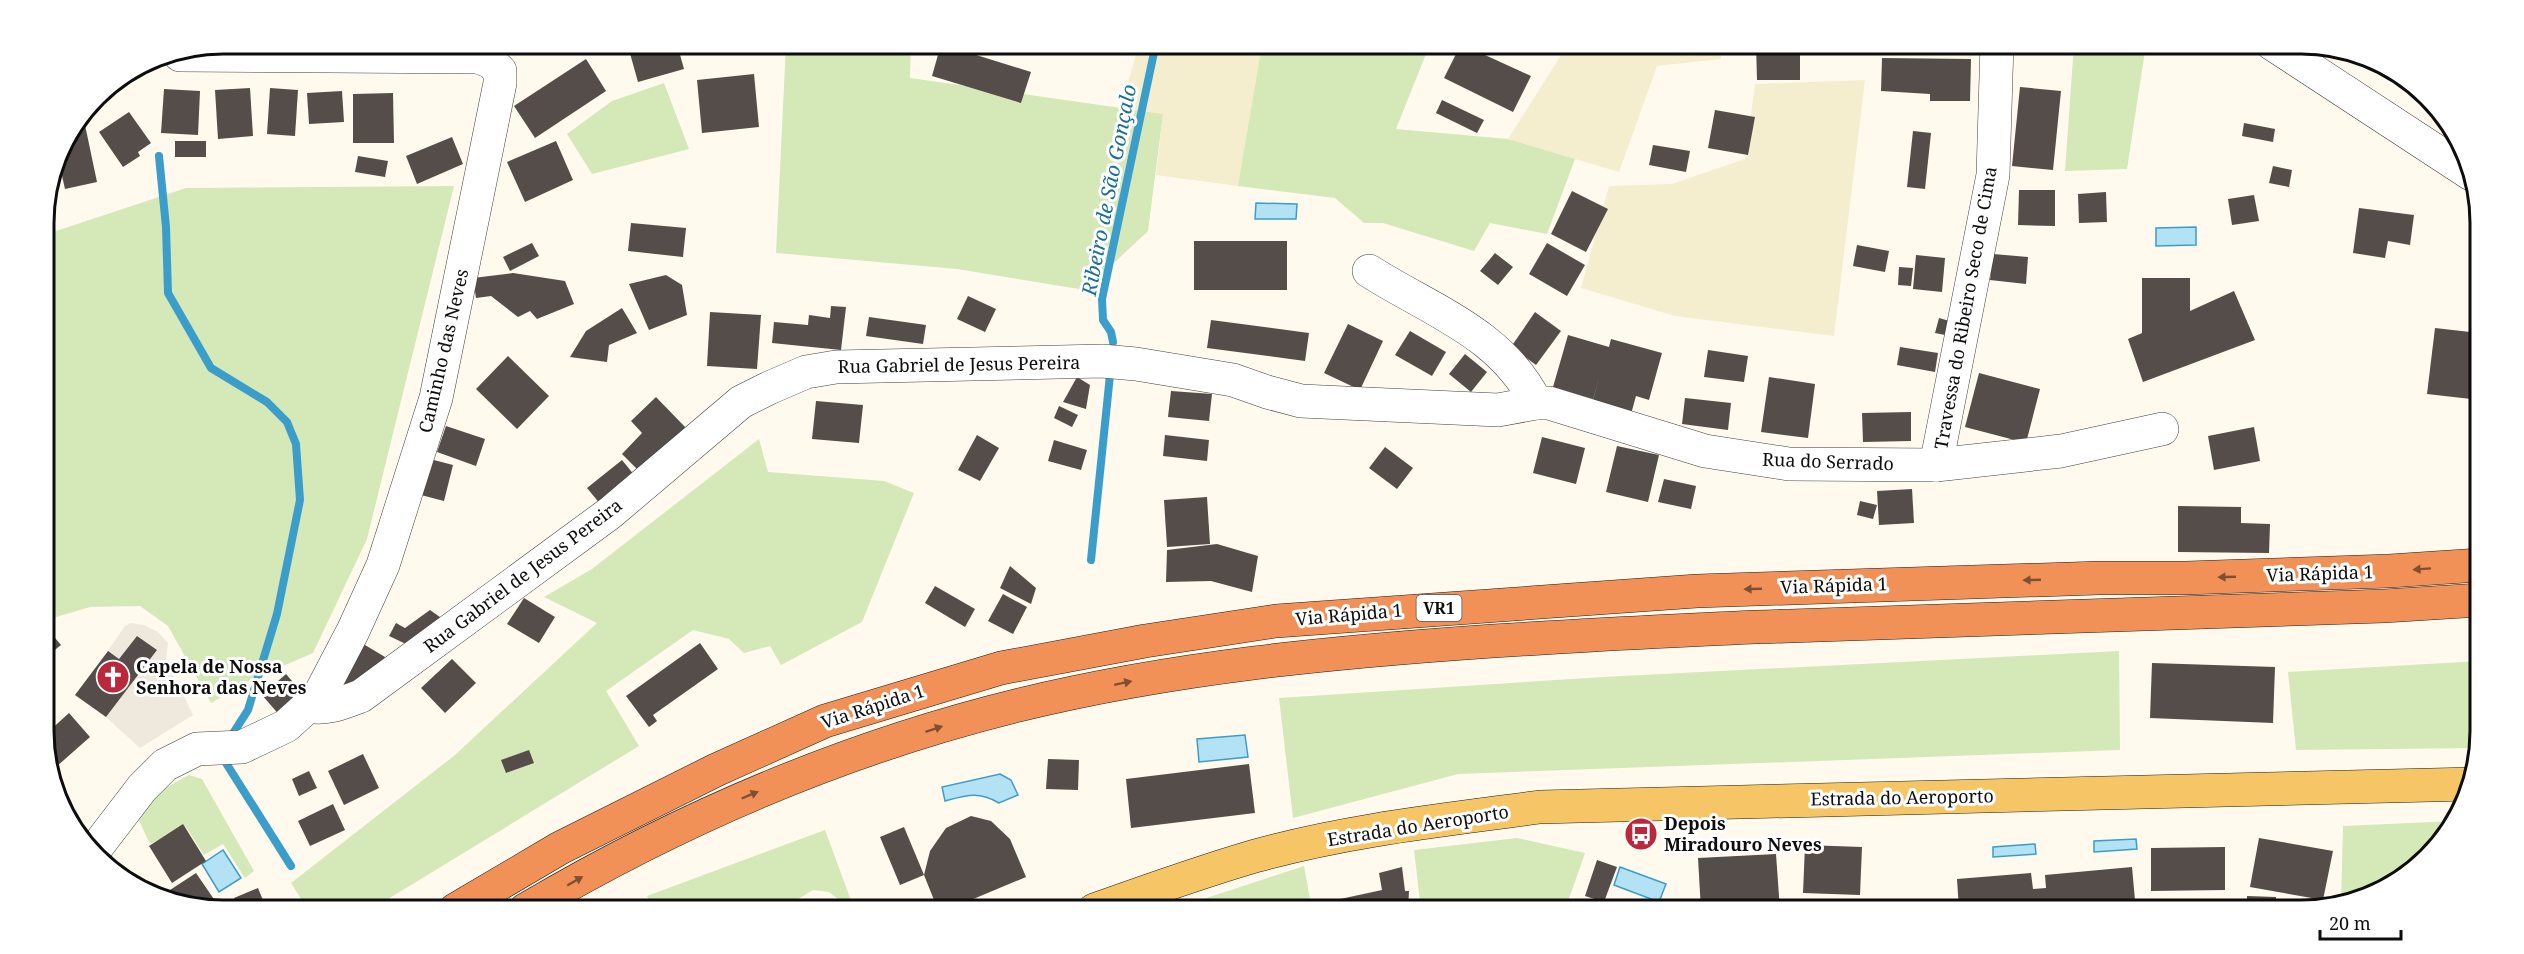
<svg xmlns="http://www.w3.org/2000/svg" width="2524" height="954" viewBox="0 0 2524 954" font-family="'Noto Serif',serif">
  <rect width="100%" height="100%" fill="#fffaed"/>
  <!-- farmland -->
  <g fill="#f4edce">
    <path d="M1139,44h123l-24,142 -82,-11 7,-61 -42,-6z"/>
    <path d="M1568,44h153v15l-64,7 -38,106 -111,-33z"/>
    <path d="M1865,80l-31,256 -159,-20 -94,-28 28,-102 63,-2 73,-25 10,-75z"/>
  </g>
  <!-- green -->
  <g fill="#d5e8b8">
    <path d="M786,44h125l-1,34 253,36 -15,117 -63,59 -128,-21 -181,-16z"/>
    <path d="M1262,44h168l-34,85 112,10 67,20 -28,75 -57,-11 -16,28 -91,-28h-19l-29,-25 -97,-12z"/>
    <path d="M2074,44h72l-19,125 -62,2z"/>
    <path d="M664,83l25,66 -97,25 -25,-40 45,-33z"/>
    <path d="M454,186l-87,353 -54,114 -65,28 -37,22 -43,-77 -28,-20 -50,1 -44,13 -2,-385 142,-47z"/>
    <path d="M759,439l9,33 116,9 30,12 -52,129 -81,43 -11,-19 -26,7 -15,-14 -36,-9 -87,61 33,55 -269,164h-62l-17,-27 164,-128 142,-132 -53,-26 48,-28z"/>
    <path d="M2119,651l1,99 -662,24 -165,44 -14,-120 324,-21z"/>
    <path d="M2480,661v70l-2,17 -182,2 -8,-78z"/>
    <path d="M189,775l13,4 52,92 -9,7 -22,-34 -19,11 -18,-28 -36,17 -14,-30 9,-15z"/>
    <path d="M2455,821c-15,29 -56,65 -87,76 -9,3 -18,4 -27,7l2,-78z"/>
    <path d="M825,830l27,73 -6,2 -17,-13 -16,-2 -33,20h-125l-8,-14z"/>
    <path d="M1517,838l68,15 -20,57h-144l-7,-60z"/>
    <path d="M1304,866l8,44h-142z"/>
  </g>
  <!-- plaza -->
  <path fill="#eee8dd" d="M131,623l13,2 14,7 10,11 -2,16 27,56 -53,33 -34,-31 50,-67 -19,-14 -18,23 -12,-7 18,-26z"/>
  <!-- water -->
  <g fill="#b3e2f5" stroke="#3b9eca" stroke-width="1.5">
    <path d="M1256,203l41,1 -1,15h-41z"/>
    <path d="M2196,227v18l-40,1v-18z"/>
    <path d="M1245,735l3,22 -49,5 -2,-23z"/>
    <path d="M1000,774l11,6 7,15 -19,8c-20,-12 -32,-8 -54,-2l-3,-14z"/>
    <path d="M2136,839l1,10 -43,3v-11z"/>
    <path d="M2035,844l1,10 -43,3v-10z"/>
    <path d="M223,850l18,28 -22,14 -17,-28z"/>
    <path d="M1620,867l46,17 -7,18 -45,-17z"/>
  </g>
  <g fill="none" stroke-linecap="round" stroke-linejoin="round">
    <!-- stream -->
    <g stroke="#3b9eca" stroke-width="8">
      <path d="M159,156l7,71 2,66 43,75 56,34 20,20 9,22 4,56 -23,114 -29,96 -16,25"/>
      <path d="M1113,342l-2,-10 -8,-12 -1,-21 54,-256"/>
      <path d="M1091,560l19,-185"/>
      <path d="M226,763l65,103"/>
    </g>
  </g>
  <!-- building -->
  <g fill="#554d49">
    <path d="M650,44h27l7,25 -46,13 -9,-32z"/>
    <path d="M941,44l90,28 -10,31 -89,-27z"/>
    <path d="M1077,44h23l-1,5z"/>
    <path d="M1461,44l70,32 -18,36 -69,-34z"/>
    <path d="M1756,44h44v36h-43z"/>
    <path d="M2020,44h39v5l-39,-1z"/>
    <path d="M2342,50l16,3h1l-4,6z"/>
    <path d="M1882,58l89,1 -1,42h-40v-7l-49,-3z"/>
    <path d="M586,59l20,32 -71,47 -21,-32z"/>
    <path d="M754,74l5,53 -57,6 -5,-53z"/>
    <path d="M2020,87l41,4 -8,79 -41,-4z"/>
    <path d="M250,88l3,48 -35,3 -3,-49z"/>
    <path d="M270,88l28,2 -3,46 -28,-2z"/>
    <path d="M164,89l36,2 -2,44 -37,-2z"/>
    <path d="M342,91l2,31 -35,2 -2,-31z"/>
    <path d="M393,93l1,50h-41v-49z"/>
    <path d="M1442,100l42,20 -7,13 -41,-20z"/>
    <path d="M1715,110l40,7 -7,38 -40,-7z"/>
    <path d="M129,112l22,31 -13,9 2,4 -17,11 -24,-35z"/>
    <path d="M2244,123l31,6 -2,13 -31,-6z"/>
    <path d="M85,125l12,57 -32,7 -7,-31 4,-15 12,-16z"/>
    <path d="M1913,131l18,2 -6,56 -18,-2z"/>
    <path d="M452,137l11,27 -46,20 -11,-28z"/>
    <rect x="175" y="141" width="31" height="16"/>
    <path d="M556,141l17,39 -48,22 -18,-40z"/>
    <path d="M1653,145l37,6 -4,21 -37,-7z"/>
    <path d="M358,156l30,5 -3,16 -30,-5z"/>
    <path d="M2273,166l19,4 -3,17 -20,-4z"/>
    <path d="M2019,190h36v36l-37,-1z"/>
    <path d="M1572,191l36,18 -22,43 -35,-18z"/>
    <path d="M2106,192l1,30 -28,1 -1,-29z"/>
    <path d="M2254,195l5,26 -27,4 -4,-26z"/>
    <path d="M2359,208l55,7 -4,30 -22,-4 -3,17 -32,-5z"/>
    <path d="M631,223l55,5 -3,29 -55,-6z"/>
    <rect x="1194" y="241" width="93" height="49"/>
    <path d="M532,243l7,13 -29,15 -7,-14z"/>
    <path d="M1547,243l38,22 -18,31 -38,-22z"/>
    <path d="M1857,245l32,6 -4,21 -32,-6z"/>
    <path d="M1495,253l18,14 -15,18 -18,-14z"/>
    <path d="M1993,254l35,3 -2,27 -36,-4z"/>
    <path d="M1916,255l29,3 -3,34 -29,-3z"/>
    <path d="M1899,267l14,1 -2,18 -13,-1z"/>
    <path d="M513,273l52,8 9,23 -37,15 -7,-8 -12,6 -27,-21 -15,2 -3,-20z"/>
    <path d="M666,275l16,10 5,30 -38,15 -20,-46z"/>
    <path d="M2142,278h48v33l44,-20 21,49 -112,42 -15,-43 14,-6z"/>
    <path d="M968,296l28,13 -11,23 -28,-13z"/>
    <path d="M831,306l15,1 -5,43 -69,-7 2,-21 34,3 1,-10 21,3z"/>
    <path d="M622,308l15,25 -28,12 -2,17 -37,-5 16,-26z"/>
    <path d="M710,312l51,3 -4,54 -50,-3z"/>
    <path d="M1535,312l26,19 -25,34 -25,-18z"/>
    <path d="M869,317l57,8 -3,19 -57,-8z"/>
    <path d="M1939,318l14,4 -3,14 -15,-3z"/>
    <path d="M1211,320l98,13 -4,28 -98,-13z"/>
    <path d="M1348,324l35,17 -23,49 -36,-17z"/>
    <path d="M2435,328l44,5 1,67 -53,-6z"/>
    <path d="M1410,331l36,21 -14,24 -37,-21z"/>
    <path d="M1568,335l41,12 2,-8 51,14 -13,47 -13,-4 -5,18 -39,-11 8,-28 -7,24 -40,-12z"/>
    <path d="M1900,347l38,6 -3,19 -38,-7z"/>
    <path d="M1708,350l40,6 -4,26 -40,-5z"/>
    <path d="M1465,354l22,18 -16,20 -22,-18z"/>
    <path d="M508,356l41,40 -32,33 -41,-40z"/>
    <path d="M1979,373l61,16 -14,54 -61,-16z"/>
    <path d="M1077,377l13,8 -4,24 -23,-7z"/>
    <path d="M1769,377l46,7 -7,54 -47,-6z"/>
    <path d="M1171,391l41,3 -3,27 -41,-4z"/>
    <path d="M656,397l30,31 -45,45 -19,-19 20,-21 -11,-12z"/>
    <path d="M1685,398l46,5 -3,27 -46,-6z"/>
    <path d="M816,401l47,4 -4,38 -47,-4z"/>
    <path d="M1059,406l19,9 -6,12 -18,-9z"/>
    <path d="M1911,412v29l-48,1 -1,-29z"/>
    <path d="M446,426l39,13 -9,27 -39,-14z"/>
    <path d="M2254,427l6,34 -46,9 -6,-34z"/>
    <path d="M977,435l22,13 -19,33 -22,-11z"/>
    <path d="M1165,435l44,5 -2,21 -44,-5z"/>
    <path d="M1542,437l43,11 -9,36 -43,-11z"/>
    <path d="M1054,440l33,10 -6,20 -33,-9z"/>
    <path d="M1617,446l42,9 -11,47 -42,-10z"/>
    <path d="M1385,447l28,21 -16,21 -28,-21z"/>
    <path d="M430,459l23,6 -9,36 -23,-6z"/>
    <path d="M622,460l13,16 -34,29 -14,-17z"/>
    <path d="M1664,479l32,7 -5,23 -33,-7z"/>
    <path d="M1912,489l2,34 -35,2 -2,-34z"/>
    <path d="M1207,497l3,47 -43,3 -3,-47z"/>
    <path d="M1860,501l17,4 -4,14 -16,-4z"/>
    <path d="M2178,506l63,1v16l29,1 -1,29 -91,-1z"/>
    <path d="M1217,544l41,12 -6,36 -41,-11 -45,1 1,-32z"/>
    <path d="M1010,566l26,22 -5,16 -31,-16z"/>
    <path d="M935,586l40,23 -10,18 -40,-24z"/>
    <path d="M1003,594l24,13 -14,27 -25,-13z"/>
    <path d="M524,598l31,19 -16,26 -32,-19z"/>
    <path d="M430,610l17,12 -41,22 -17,-8 7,-13 9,5z"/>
    <path d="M50,632l11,13 -15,12v-22z"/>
    <path d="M137,636l20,14 -51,67 -31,-22 33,-44 11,8z"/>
    <path d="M360,642l25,15 -15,23 -19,13 -16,-11z"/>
    <path d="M700,643l18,26 -65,46 4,6 -8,6 -23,-31z"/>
    <path d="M452,659l24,24 -31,30 -24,-25z"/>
    <path d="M2152,663l123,4 -2,56 -123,-5z"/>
    <path d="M286,674l19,22 -24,21 -19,-22z"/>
    <path d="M69,713l21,24 -34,30 -9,-10v-24z"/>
    <path d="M529,750l5,13 -28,10 -5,-13z"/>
    <path d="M363,754l16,34 -35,17 -16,-34z"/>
    <path d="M1048,759l31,1 -1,30 -32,-1z"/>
    <path d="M1249,764l6,49 -124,15 -5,-49z"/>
    <path d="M309,771l8,17 -18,8 -7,-17z"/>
    <path d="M333,804l12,26 -35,16 -12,-25z"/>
    <path d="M971,816l20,5 19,18 16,38 -79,33h-9l-14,-35 6,-24 16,-23z"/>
    <path d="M183,824l23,37 -34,22 -23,-37z"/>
    <path d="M904,827l20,48 -24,10 -20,-48z"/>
    <path d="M2259,838l74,13 -10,49 -73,-13z"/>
    <path d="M1805,845l57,2 -2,48 -57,-2z"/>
    <path d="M2225,847v43l-74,1v-43z"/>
    <path d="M1776,854l4,56h-79l-3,-52z"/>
    <path d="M1597,860l20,7 -13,35 -19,-6z"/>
    <path d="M1402,867l3,24h4l-1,19h-75l-2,-9 51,-11 -3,-17z"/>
    <path d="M2132,867l3,33 -115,10h-61l-2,-31 74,-6 2,16 13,-1 -1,-13z"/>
    <path d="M196,873l24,35 9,-6 5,8 -55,-7 -9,-13z"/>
    <path d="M258,888l9,22h-27l-6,-12z"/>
    <path d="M2247,896l29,1 -1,13h-28z"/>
  </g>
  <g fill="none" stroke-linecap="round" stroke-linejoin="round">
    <defs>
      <g id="minor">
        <path d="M2271,43l200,131"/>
        <path d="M1369,271c61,39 134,63 167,132h13l156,48 84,13 147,1 125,-14 101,-22"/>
        <path d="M1936,465l57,-290 4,-132"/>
        <path d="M307,706c20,4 36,-3 54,-10l249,-183 131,-111 28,-14 37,-16 30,-5 266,-6 34,3 97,16 34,12 34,9 197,9 38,-7"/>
        <path d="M93,852l49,-64 23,-23 32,-16 45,-2 44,-21 33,-30 34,-65 30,-66 53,-167 64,-315v-12l-9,-9 -13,-5 -298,-2"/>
      </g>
      <path id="major" d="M1094,910c53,-19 106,-38 161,-54 93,-26 189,-36 285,-49l932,-23"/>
      <g id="highway">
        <path d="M455,910l105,-62 156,-78 109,-49 176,-53 144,-27 131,-20 421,-30 402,-13h87l203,-7 91,-6"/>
        <path d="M525,910c154,-91 319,-162 494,-205 156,-38 314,-53 474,-64 99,-6 198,-12 297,-15 198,-7 396,-14 594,-20l96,-6"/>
      </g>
    </defs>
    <!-- minor casing -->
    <use href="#minor" stroke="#404040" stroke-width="34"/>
    <!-- major casing -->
    <use href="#major" stroke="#1e1e1e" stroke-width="34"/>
    <!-- highway casing -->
    <use href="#highway" stroke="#1e1e1e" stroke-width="34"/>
    <!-- minor -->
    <use href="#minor" stroke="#fff" stroke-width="33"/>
    <!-- major -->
    <use href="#major" stroke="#f6c666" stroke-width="33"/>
    <!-- highway -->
    <use href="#highway" stroke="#f19158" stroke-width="33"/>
  </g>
  <!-- one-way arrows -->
  <defs><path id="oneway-solid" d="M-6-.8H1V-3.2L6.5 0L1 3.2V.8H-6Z" transform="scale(1.5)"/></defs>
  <g fill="#7f4f32">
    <use href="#oneway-solid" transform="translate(2422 569) rotate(176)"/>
    <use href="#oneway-solid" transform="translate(2227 577) rotate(178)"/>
    <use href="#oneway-solid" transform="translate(2032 580) rotate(178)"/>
    <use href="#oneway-solid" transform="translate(1753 589) rotate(178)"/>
    <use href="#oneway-solid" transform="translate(1123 683) rotate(-12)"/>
    <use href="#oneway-solid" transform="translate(934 729) rotate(-18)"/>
    <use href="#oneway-solid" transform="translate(750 795) rotate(-23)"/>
    <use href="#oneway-solid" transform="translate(575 881) rotate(-30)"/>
  </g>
  <!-- icons -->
  <defs>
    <symbol id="church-disc" viewBox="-11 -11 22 22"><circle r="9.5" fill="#ba283b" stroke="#fff"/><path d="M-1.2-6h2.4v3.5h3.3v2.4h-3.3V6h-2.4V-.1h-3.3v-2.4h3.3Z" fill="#fff"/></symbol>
    <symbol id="bus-disc" viewBox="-11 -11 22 22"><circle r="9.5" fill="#ba283b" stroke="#fff"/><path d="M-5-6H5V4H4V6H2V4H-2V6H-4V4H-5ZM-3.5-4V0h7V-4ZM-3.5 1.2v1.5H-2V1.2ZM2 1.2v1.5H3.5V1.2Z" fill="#fff"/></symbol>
  </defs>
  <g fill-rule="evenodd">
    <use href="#church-disc" x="94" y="658" width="38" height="38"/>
    <use href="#bus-disc" x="1622" y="815" width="38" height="38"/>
  </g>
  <g text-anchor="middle" stroke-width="6" stroke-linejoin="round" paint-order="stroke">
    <!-- shield labels -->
    <rect fill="#fff" stroke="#565656" stroke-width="1.5" x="1416.5" y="595" width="45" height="26" rx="4.5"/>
    <g font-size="16" font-weight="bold" fill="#0d0d0d">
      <text x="1439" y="614">VR1</text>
    </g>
    <!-- street labels -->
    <g font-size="18" fill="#0d0d0d" stroke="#fff">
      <text transform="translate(1966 308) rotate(-80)" y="6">Travessa do Ribeiro Seco de Cima</text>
      <text transform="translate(444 351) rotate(-77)" y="6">Caminho das Neves</text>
      <text transform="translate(959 365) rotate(-1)" y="6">Rua Gabriel de Jesus Pereira</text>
      <text transform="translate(1828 462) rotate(2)" y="6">Rua do Serrado</text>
      <text transform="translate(2320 574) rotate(-2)" y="6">Via Rápida 1</text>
      <text transform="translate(523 576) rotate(-37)" y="6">Rua Gabriel de Jesus Pereira</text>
      <text transform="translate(1834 586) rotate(-2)" y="6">Via Rápida 1</text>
      <text transform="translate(1349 615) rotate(-5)" y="6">Via Rápida 1</text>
      <text transform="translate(873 707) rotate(-18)" y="6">Via Rápida 1</text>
      <text transform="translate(1902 798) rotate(-1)" y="6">Estrada do Aeroporto</text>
      <text transform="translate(1418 826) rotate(-9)" y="6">Estrada do Aeroporto</text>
    </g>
    <!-- poi labels -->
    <g font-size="18" font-weight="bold" fill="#0d0d0d" stroke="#fff" text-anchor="start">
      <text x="136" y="673">Capela de Nossa<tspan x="136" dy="21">Senhora das Neves</tspan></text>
      <text x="1664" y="830">Depois<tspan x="1664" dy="21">Miradouro Neves</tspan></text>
    </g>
    <!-- water labels -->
    <g font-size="20" font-style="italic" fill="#196e9c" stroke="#fff">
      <text transform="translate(1109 190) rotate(-79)" y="7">Ribeiro de São Gonçalo</text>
    </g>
  </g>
  <!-- crop -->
  <path d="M0 0H2524V954H0ZM223 54H2301A169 169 0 0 1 2470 223V731A169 169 0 0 1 2301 900H223A169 169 0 0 1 54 731V223A169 169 0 0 1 223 54Z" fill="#fff" fill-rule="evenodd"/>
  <path fill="none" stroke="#0d0d0d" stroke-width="3" d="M223 54H2301A169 169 0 0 1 2470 223V731A169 169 0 0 1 2301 900H223A169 169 0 0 1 54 731V223A169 169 0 0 1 223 54Z"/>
  <!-- scale -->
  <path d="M2320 930v9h81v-9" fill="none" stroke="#0d0d0d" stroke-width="3"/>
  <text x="2329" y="930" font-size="18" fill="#0d0d0d" stroke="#ffffff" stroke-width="4.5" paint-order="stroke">20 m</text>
</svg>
